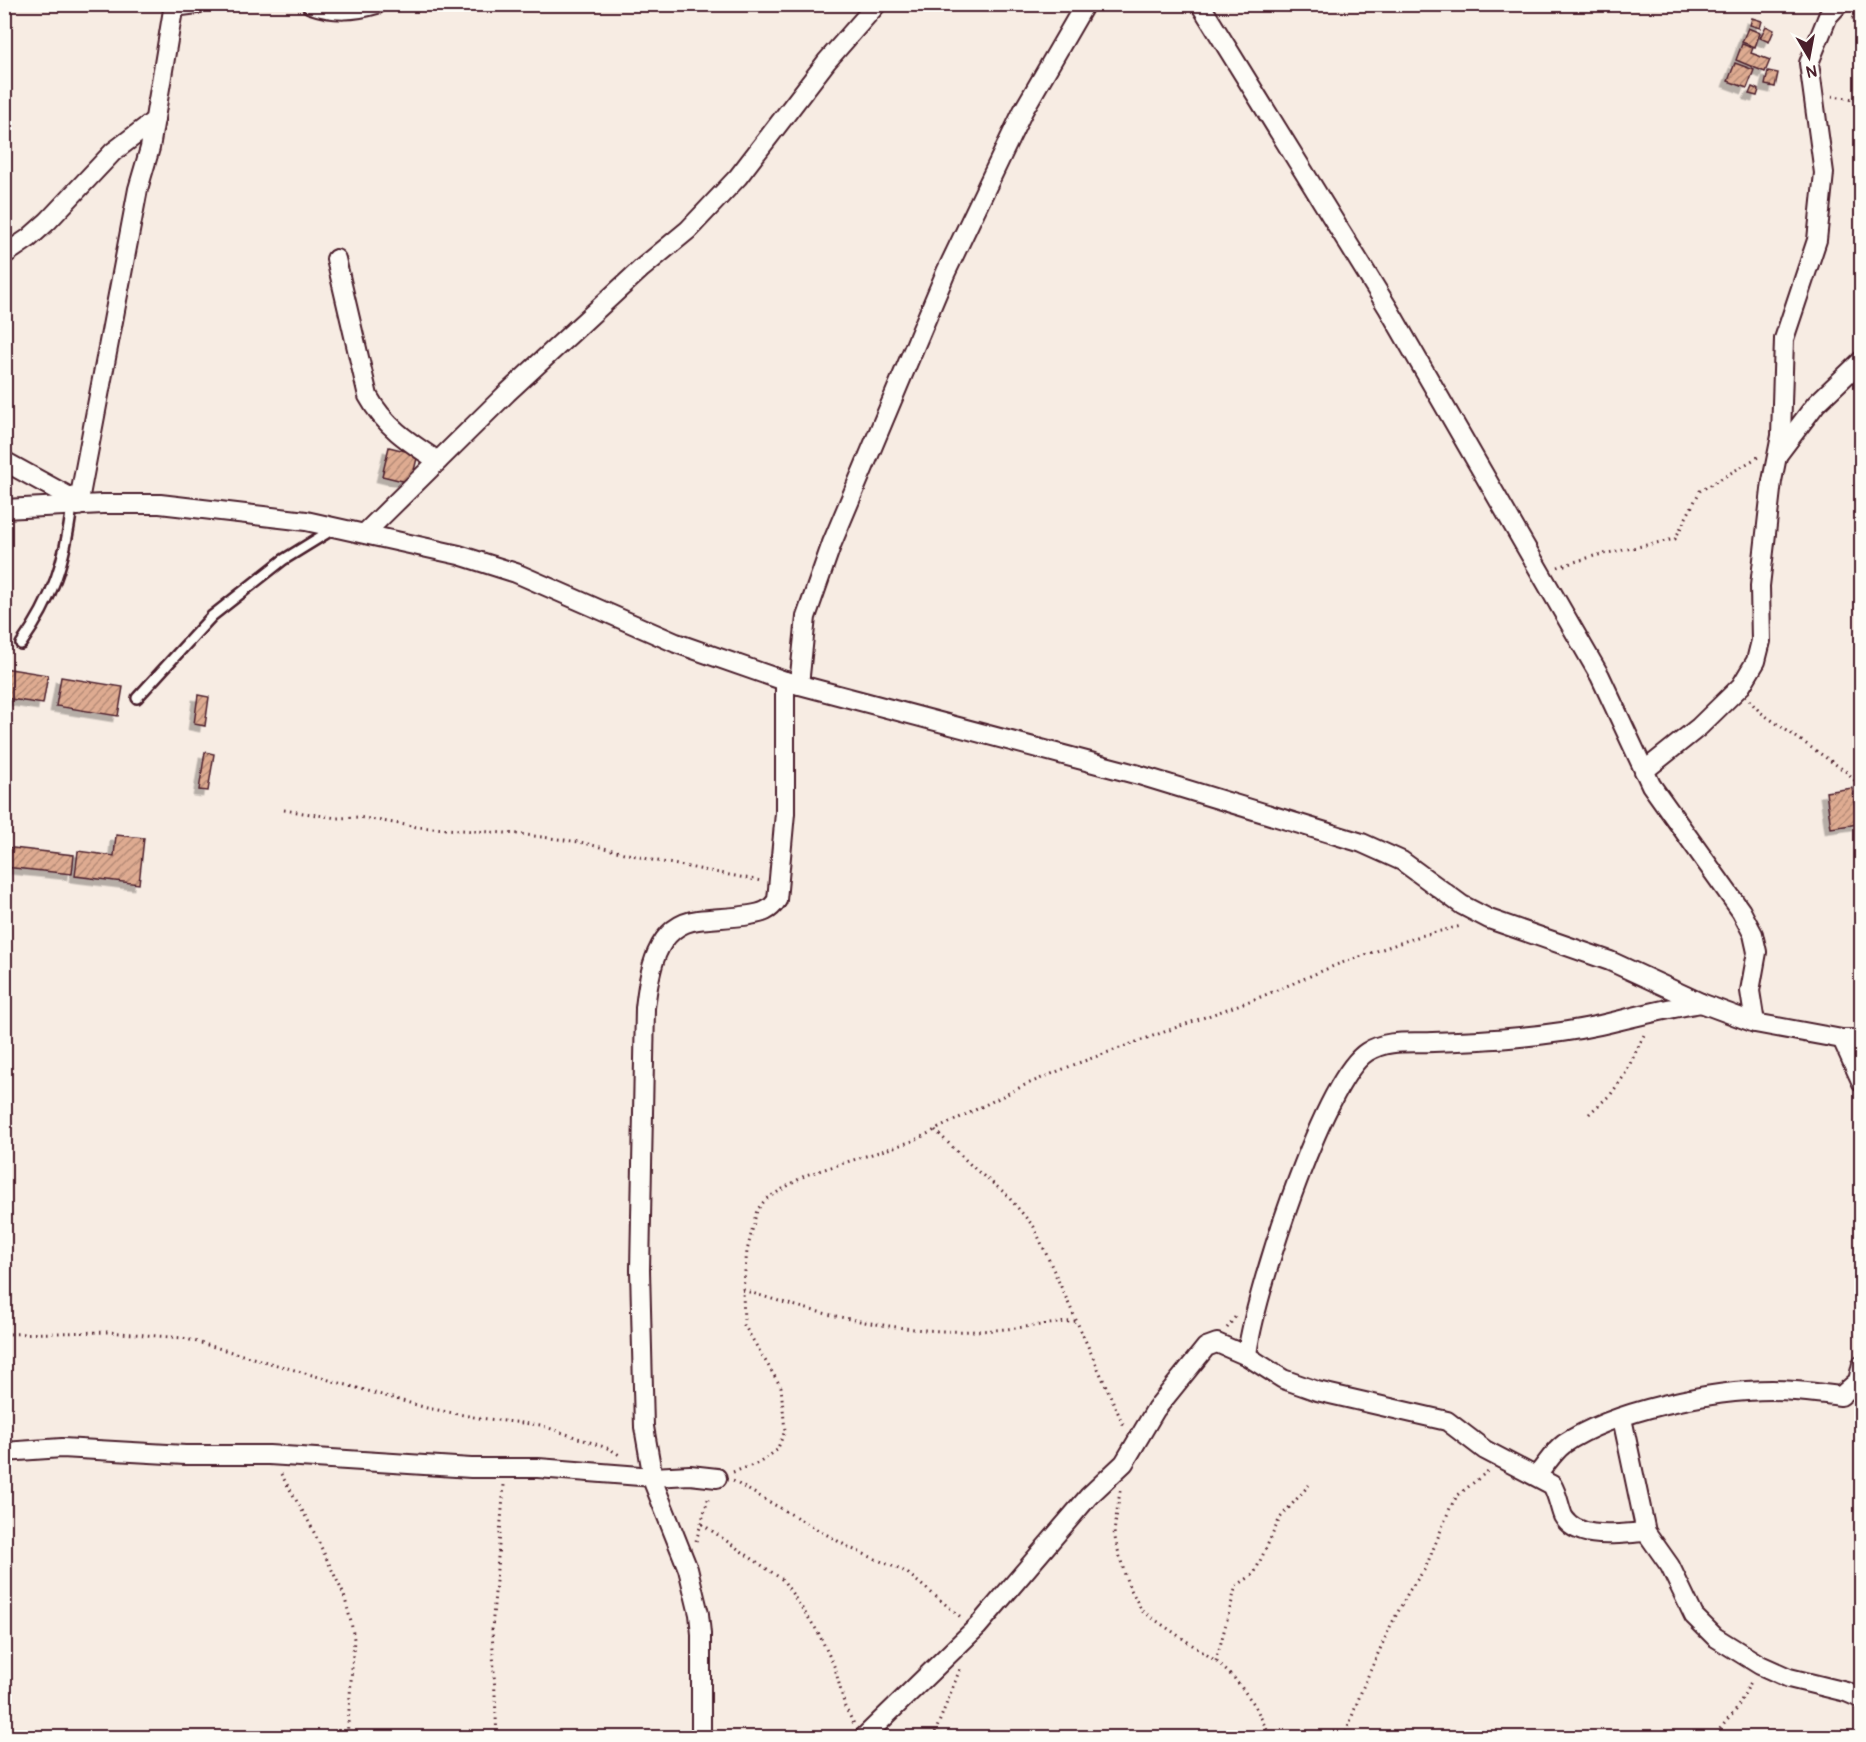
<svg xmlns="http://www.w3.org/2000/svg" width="1866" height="1742" viewBox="0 0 1866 1742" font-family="Pangolin,sans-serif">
  <defs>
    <pattern id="building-hatch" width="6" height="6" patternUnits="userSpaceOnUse" patternTransform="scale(1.5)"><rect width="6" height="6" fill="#deab91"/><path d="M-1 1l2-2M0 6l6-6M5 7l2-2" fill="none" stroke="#b68b77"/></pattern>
    <filter id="shadow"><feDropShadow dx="-5.5" dy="5.5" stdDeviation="0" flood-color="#0004"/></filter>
  </defs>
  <rect width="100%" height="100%" fill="#f7ece3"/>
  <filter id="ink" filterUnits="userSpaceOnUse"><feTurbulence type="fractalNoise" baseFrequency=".0167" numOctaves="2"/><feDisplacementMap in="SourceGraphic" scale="12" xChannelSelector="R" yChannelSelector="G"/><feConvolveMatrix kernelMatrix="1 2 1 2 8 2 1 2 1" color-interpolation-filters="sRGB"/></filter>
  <g filter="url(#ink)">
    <!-- building -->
    <g fill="url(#building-hatch)" stroke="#4a1f2b" stroke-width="1.5" filter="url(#shadow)">
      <path d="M1752,18l10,3 -2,7 -10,-3z"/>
      <path d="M1766,26l8,4 -5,12 -9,-4z"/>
      <path d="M1748,28l12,5 -5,14 -13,-5z"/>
      <path d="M1742,44l11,4 -2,5 19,7 -5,12 -29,-12z"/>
      <path d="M1735,63l19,7 -7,18 -19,-7z"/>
      <path d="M1768,71l10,2 -3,14 -10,-2z"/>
      <path d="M1752,87l7,3 -2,6 -8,-2z"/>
      <path d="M389,447l29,7 -7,29 -29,-7z"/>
      <path d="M4,668l44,7 -5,29 -39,-6z"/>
      <path d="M61,677l62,10 -5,29 -62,-10z"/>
      <path d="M198,695l11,2 -4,29 -11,-2z"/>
      <path d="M205,752l9,2 -6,37 -9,-1z"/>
      <path d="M1852,788l6,36 -27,4 -5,-36z"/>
      <path d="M116,835l28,3 -5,46 -64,-8 3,-25 36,5z"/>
      <path d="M4,847l70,8 -2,19 -68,-7z"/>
    </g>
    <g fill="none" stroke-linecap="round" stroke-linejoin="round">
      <defs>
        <g id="service">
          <path d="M21,644c32,-45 44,-83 51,-138"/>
          <path d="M137,698l75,-82 71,-56 52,-32"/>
        </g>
        <g id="minor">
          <path d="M311,4c23,8 43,7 66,0"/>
          <path d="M1200,4l188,304 212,368 51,109 90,126 12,23 4,18 -7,39 5,32"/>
          <path d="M174,7l23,-3"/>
          <path d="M4,255l25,-17 19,-17 65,-69 42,-32"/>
          <path d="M336,259l32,137c17,31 41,46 70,65"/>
          <path d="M1779,453l37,-49 46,-44"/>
          <path d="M4,461l73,40"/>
          <path d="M78,506l60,-317 12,-41 24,-144"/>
          <path d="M4,509l99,-5h57l146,17 153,34 57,18 160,70 109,38 354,94 223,68 40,18 60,44 27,14 121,42 91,42 54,20 87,16h20"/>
          <path d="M365,533l142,-140 135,-125 46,-38 50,-53 89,-116 50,-57"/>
          <path d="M799,685l7,-68 26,-74 114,-271 77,-161 62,-107"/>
          <path d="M1644,771l55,-44 42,-41 15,-25 5,-20 -1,-55 12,-105 9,-45 3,-97 33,-99 7,-67 -15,-110 19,-47 11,-12"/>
          <path d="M1842,1039l20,44"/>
          <path d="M1247,1356c5,-54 76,-276 120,-304 20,-13 44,-9 66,-10 57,-2 112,-5 167,-17 34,-8 67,-17 101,-22"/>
          <path d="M1622,1418l24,114 24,34 24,50 21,21 45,28 29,13 57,14 16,7"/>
          <path d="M4,1452l58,-4 123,7h84l202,13h67l115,9 37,-2 27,3"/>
          <path d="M1537,1475c9,-10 16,-23 27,-31 48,-33 149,-54 208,-54 23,0 45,3 69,6l17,-15 4,-17"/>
          <path d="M701,1738v-104l-2,-20 -11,-45 -34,-85 -10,-57 -4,-157 5,-262c4,-34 10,-83 53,-88 18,-2 34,-2 52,-5 12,-2 20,-4 27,-15l8,-87v-132"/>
          <path d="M863,1738l115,-112 111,-130 35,-33 32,-54 50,-62 11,-4 30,13 36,23 34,12 130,30 38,29 67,35c6,10 7,21 11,31 14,26 59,17 83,16"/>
        </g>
      </defs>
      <!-- service casing -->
      <use href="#service" stroke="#4a1f2b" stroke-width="14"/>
      <!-- minor casing -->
      <use href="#minor" stroke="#4a1f2b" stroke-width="22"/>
      <!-- path -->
      <g stroke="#4a1f2b" stroke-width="3" stroke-dasharray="1.5 4.5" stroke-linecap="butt">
        <path d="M1852,18l10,3"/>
        <path d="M1832,96l30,4"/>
        <path d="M1558,567l36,-11 81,-17 25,-48 58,-34"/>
        <path d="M1749,700l11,12 88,61 14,15"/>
        <path d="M284,810l53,8 22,-1 58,10 102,7 61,8 72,18 109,21"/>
        <path d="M1589,1114l22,-20 13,-18 21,-43"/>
        <path d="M935,1130l41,40 29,23 29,34 90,199"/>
        <path d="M743,1290c75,24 153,44 233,41 34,-1 67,-7 101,-10"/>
        <path d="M1227,1328l9,-12"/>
        <path d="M4,1334l104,-2 75,6 244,70 52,10 61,7 70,24 11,7"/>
        <path d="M733,1472l26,-9 18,-13 8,-19 -4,-44 -37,-62 -1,-35 4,-39 10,-41 9,-11 40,-24 107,-34 112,-56 48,-20 190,-69 73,-31 84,-29 41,-10"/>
        <path d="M281,1474l29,50 34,71 7,27 3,17 -7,99"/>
        <path d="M733,1481l117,67 56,24 56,46"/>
        <path d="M1120,1491l-6,41 2,11 11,39 15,29 74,50 19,18 19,25 17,34"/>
        <path d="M702,1524l81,56 35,52 17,36 10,39 9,17"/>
        <path d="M696,1541l13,-45"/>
        <path d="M1216,1661l20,-75 18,-12 26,-56 29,-33"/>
        <path d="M497,1738l-5,-109 12,-144"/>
        <path d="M933,1738l27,-69"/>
        <path d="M1344,1738l19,-51 27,-60 19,-36 16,-22 25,-61 7,-12 31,-25"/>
        <path d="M1712,1738l24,-28 16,-30"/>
      </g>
      <!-- service -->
      <use href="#service" stroke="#fdfcf7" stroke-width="9"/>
      <!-- minor -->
      <use href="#minor" stroke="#fdfcf7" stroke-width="18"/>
    </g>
  </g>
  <!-- margin -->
  <rect width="1866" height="1742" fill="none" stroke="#fdfcf7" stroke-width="24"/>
  <rect x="12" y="12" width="1842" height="1718" fill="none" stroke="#4a1f2b" stroke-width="2" filter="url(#ink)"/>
  <!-- north arrow -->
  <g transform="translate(1809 57) rotate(170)" stroke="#fdfcf7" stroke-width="4.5" paint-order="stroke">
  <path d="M0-4.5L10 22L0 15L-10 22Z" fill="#4a1f2b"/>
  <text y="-9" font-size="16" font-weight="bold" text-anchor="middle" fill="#4a1f2b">N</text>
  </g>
</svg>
